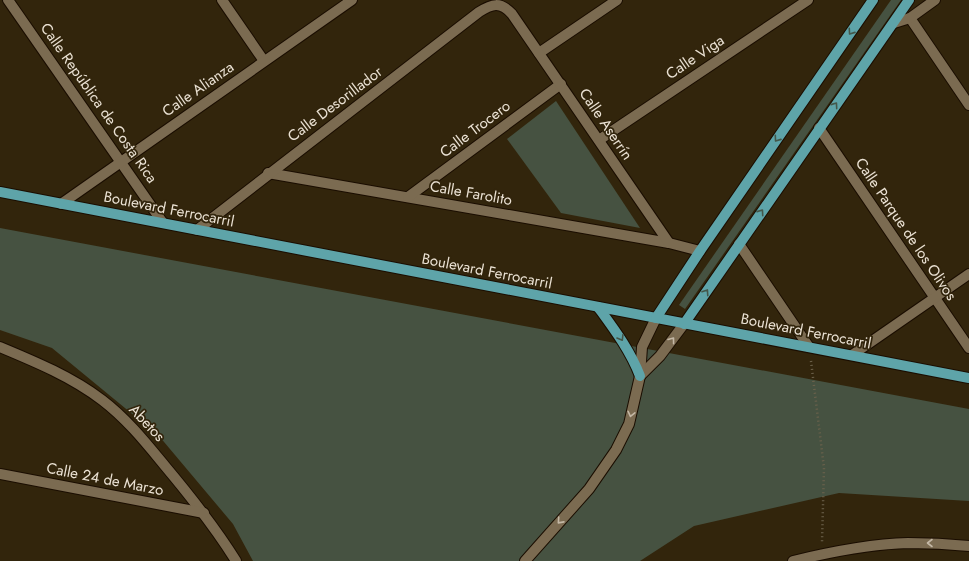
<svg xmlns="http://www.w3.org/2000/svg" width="969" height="561" viewBox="0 0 969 561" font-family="Jost,sans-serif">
  <rect width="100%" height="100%" fill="#32250c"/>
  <!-- green -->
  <g fill="#465241">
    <path d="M891,0h10l-216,309 -6,-4z"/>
    <path d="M556,101l84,127 -79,-15 -54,-74z"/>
    <path d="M0,228l969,181v92l-130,-8 -145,33 -54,35h-387l-20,-37 -74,-88 -107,-88 -52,-18z"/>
  </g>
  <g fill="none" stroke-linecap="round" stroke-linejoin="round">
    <defs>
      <g id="minor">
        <path d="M8,0l155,223"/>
        <path d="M222,0l42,61"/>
        <path d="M910,18l59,87"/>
        <path d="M894,23l16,-5 25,-18"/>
        <path d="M539,53l78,-53"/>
        <path d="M819,128l150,220"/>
        <path d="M599,140l209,-140"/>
        <path d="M268,173l401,70"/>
        <path d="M408,197l153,-113"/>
        <path d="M61,204l291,-204"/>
        <path d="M197,230l282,-218c13,-8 21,-11 33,2l157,229 31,8"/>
        <path d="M739,244l70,103"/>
        <path d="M0,347c36,15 72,30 102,53 25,19 44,43 63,66 26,31 50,61 71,95"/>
        <path d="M852,355l117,-81"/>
        <path d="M640,376l20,-20 24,-32"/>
        <path d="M0,474l204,39"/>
        <path d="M525,561l64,-72 27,-39 13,-26 11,-48 2,-29 14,-29"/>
        <path d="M793,561c37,-9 76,-17 115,-18 20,0 41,1 61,3"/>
      </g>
      <g id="major">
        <path d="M0,192l969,186"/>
        <path d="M598,307c16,22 32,43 42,69"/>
        <path d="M656,318l44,-67 173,-251"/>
        <path d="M684,324l225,-324"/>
      </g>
    </defs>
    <!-- minor casing -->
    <use href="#minor" stroke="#1a0d00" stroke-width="12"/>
    <!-- major casing -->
    <use href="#major" stroke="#1a0d00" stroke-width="12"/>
    <!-- path -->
    <path stroke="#6e634d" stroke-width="2.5" stroke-dasharray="1 3" stroke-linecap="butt" d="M811,361l13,107 -2,74"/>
    <!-- minor -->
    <use href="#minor" stroke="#7b6b51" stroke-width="10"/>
    <!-- major -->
    <use href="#major" stroke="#5ea4a9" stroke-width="10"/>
  </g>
  <!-- one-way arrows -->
  <defs><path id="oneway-chevron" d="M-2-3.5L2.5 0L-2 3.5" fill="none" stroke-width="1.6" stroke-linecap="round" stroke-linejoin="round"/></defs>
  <g stroke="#44584b">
    <use href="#oneway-chevron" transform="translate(851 32) rotate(125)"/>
    <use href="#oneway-chevron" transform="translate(835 105) rotate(-55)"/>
    <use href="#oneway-chevron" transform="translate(777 139) rotate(125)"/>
    <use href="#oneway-chevron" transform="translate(761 212) rotate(-55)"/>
    <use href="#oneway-chevron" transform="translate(706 292) rotate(-56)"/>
    <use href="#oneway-chevron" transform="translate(621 338) rotate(59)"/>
  </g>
  <g stroke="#c4b8a6">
    <use href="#oneway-chevron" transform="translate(672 340) rotate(-53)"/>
    <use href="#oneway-chevron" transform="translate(631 414) rotate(103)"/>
    <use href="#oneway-chevron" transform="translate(560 521) rotate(132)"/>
    <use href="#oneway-chevron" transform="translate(930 543) rotate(-180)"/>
  </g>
  <g text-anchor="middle" stroke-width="3.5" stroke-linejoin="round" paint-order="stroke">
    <!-- street labels -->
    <g font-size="15" fill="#ebe2d4" stroke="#32250c">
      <text transform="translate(695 57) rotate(-34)" y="5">Calle Viga</text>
      <text transform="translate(198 89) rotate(-35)" y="5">Calle Alianza</text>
      <text transform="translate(99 103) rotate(55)" y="5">Calle República de Costa Rica</text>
      <text transform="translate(335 104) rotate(-37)" y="5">Calle Desorillador</text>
      <text transform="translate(606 124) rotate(56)" y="5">Calle Aserrín</text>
      <text transform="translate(475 129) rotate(-37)" y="5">Calle Trocero</text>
      <text transform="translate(471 193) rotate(10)" y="5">Calle Farolito</text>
      <text transform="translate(169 209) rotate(11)" y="5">Boulevard Ferrocarril</text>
      <text transform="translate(906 229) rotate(56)" y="5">Calle Parque de los Olivos</text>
      <text transform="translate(487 271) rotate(11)" y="5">Boulevard Ferrocarril</text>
      <text transform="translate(806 331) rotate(11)" y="5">Boulevard Ferrocarril</text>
      <text transform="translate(147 423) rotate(47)" y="5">Abetos</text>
      <text transform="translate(105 479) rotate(11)" y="5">Calle 24 de Marzo</text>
    </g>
  </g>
</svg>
